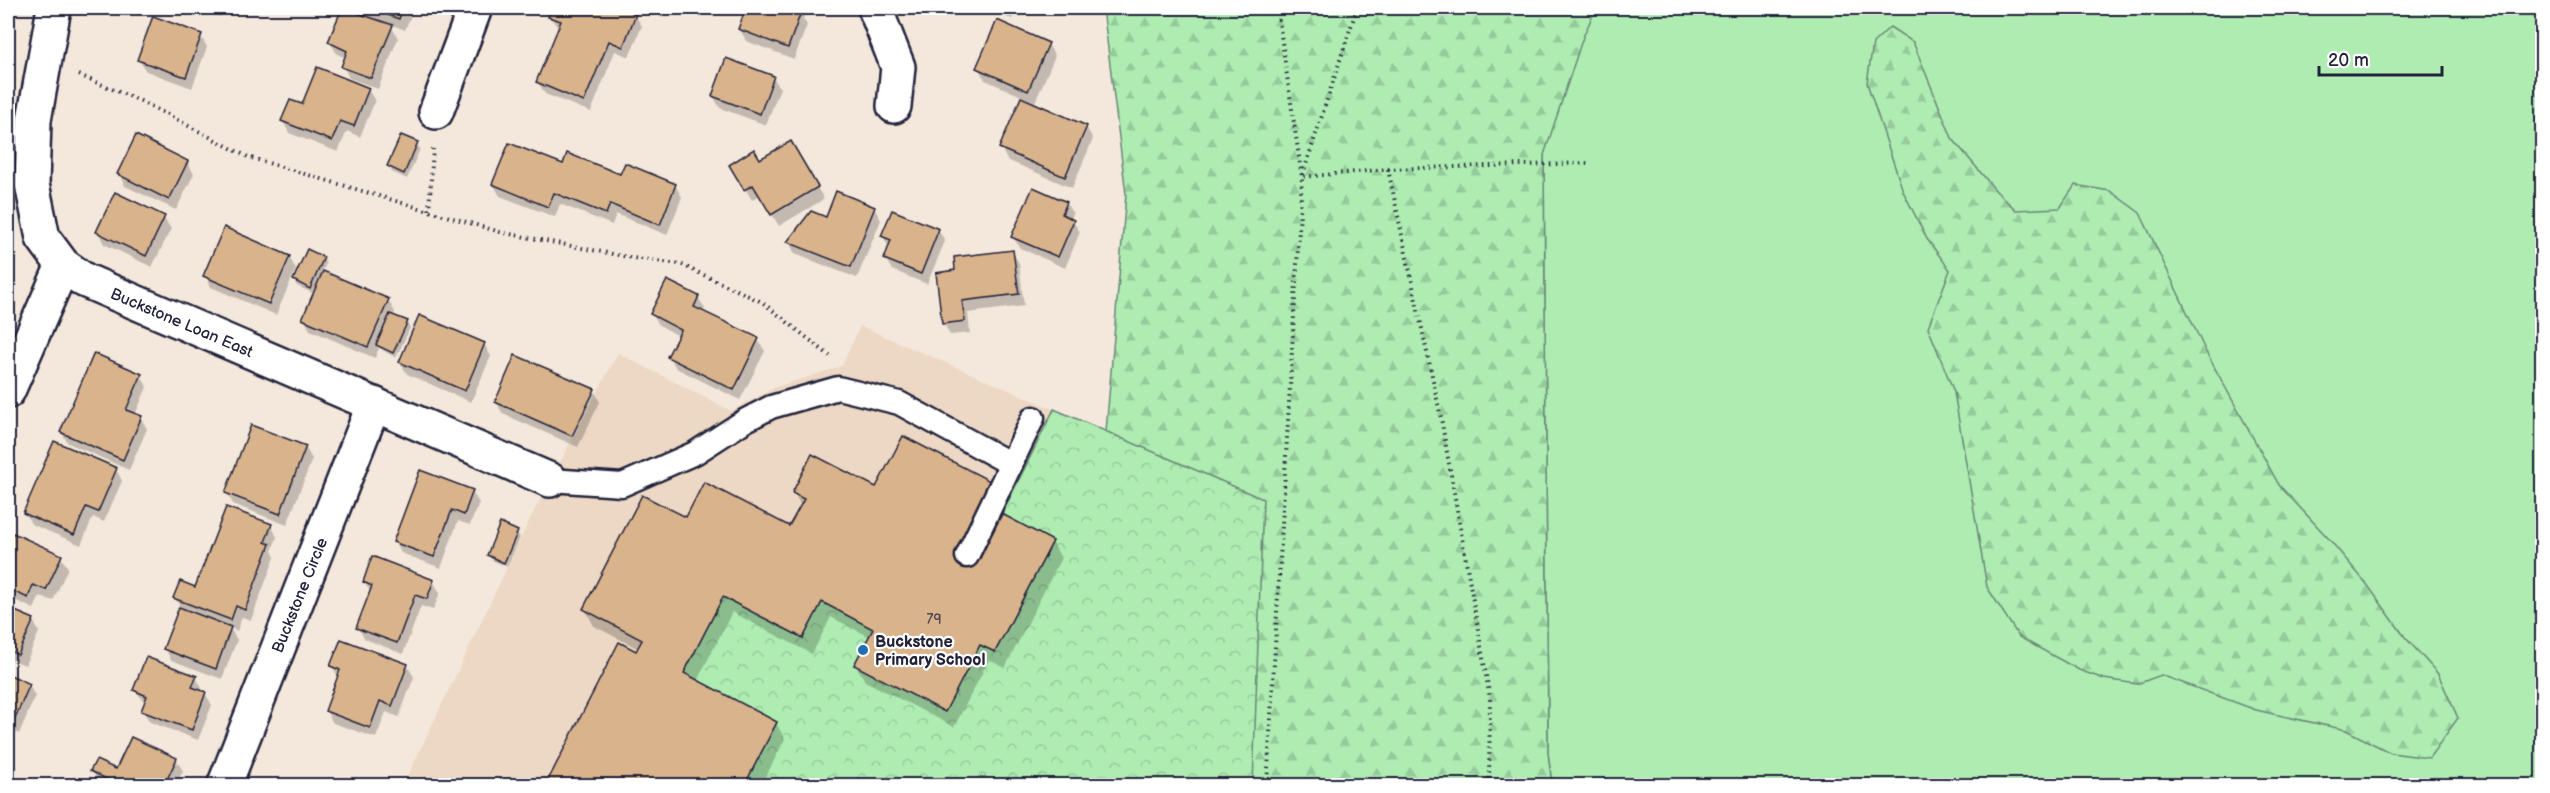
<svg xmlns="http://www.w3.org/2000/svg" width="2550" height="793" viewBox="0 0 2550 793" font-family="'Balsamiq Sans',sans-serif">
  <defs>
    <pattern id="forest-firs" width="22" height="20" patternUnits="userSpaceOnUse" patternTransform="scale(1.5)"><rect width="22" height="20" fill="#aeecb2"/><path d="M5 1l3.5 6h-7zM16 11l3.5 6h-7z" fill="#95ca9a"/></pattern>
    <pattern id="park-crowns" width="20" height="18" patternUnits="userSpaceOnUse" patternTransform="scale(1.5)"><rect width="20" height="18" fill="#aeecb2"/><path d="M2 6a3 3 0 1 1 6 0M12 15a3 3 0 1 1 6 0" fill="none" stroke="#95ca9a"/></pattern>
  </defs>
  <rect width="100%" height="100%" fill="#f4e8dc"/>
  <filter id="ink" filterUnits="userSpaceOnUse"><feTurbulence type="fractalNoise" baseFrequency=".0167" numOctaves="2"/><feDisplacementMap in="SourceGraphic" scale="12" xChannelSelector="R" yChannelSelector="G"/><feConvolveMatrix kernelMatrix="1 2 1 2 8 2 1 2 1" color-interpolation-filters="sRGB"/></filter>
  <g filter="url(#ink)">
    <!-- built -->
    <path fill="#ecd8c4" d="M860,326l403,173 -10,286 -850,1 129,-271 86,-162 113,58 45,-24 66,-21z"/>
    <!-- grass -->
    <path fill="#aeecb2" stroke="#688776" stroke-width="1.5" d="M1525,8h1017v777h-990l-4,-32 -4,-598z"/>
    <!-- forest -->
    <g fill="url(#forest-firs)" stroke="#688776" stroke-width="1.5">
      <path d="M1103,8h493l-13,29 -39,118 4,598 4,32h-342l-109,-294 25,-297z"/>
      <path d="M1890,27l23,15 39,96 44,53 20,19 44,-2 15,-23 35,6 30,22 66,139 73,133 50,54 37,44 39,54 33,37 20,44 -29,40 -38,-5 -45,-23 -90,-20 -95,-35 -24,9 -33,-5 -25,-9 -60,-33 -32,-50 -33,-195 -26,-65 22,-57 -23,-31 -24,-48 -36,-108 6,-40z"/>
    </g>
    <!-- park -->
    <path fill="url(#park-crowns)" stroke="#688776" stroke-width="1.5" d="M1054,409l209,90 -10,286h-509l33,-63 -93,-49 39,-76 80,41 19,-36 51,27 -19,36 126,-20 15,7 58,-111 -51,-27z"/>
    <!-- shadow -->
    <g fill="#0003">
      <path d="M194,8h30l-3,9z"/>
      <path d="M344,8l12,4 -3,-4h61l-9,22 -15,-6 8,14 -20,51 -29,-11 -6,-12 3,-8 -9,-4 -7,-12z"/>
      <path d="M554,8h63l18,7 7,11 -13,31 -14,-6 -24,61 -46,-18 -7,-12 21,-53 -9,-12z"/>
      <path d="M748,8h60l-5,11 4,6 -13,34 -48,-18 -6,-12z"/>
      <path d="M984,8h33l-5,11z"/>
      <path d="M200,35l7,12 -15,41 -46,-17 -7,-11z"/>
      <path d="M1048,44l7,12 -20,46 -50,-22 -7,-12z"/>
      <path d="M773,77l7,11 -14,37 -46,-17 -7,-12z"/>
      <path d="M368,89l7,12 -15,36 -13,-6 -9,21 -49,-19 -6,-12 20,-15z"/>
      <path d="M1086,127l7,12 -21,49 -65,-28 -6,-12z"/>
      <path d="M790,143l34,56 -45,27 -19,-31 -8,5 -21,-35 29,-4z"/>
      <path d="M417,144l3,5 -13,30 -15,-7 -3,-6z"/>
      <path d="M187,162l7,12 -18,36 -51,-24 -6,-12z"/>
      <path d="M564,166l111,19 7,12 -15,38 -51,-21 -4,11 -52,-21 -5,13 -55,-21 -7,-12z"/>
      <path d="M1066,203l7,11 -2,5 9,13 -15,36 -45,-20 -7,-11z"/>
      <path d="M874,208l7,12 -24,58 -62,-24 -6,-12 38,-24z"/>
      <path d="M164,218l7,11 -19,38 -48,-23 -6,-12z"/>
      <path d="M938,230l7,11 -18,43 -35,-14 -7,-12 4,-10 -6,-12z"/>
      <path d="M1012,251l7,12 5,43 -56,7 2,20 -20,2 -6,-11 -7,-50 20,-3z"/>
      <path d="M289,257l7,12 -20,46 -65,-28 -6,-12z"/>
      <path d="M323,258l3,6 -4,8 66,28 7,12 -2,5 14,5 3,6 -14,30 -17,-10 -4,10 -65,-28 -6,-11 11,-25 -18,-8 -3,-6z"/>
      <path d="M698,297l7,12 -2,3 55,28 7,11 -25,49 -64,-32 -7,-11 10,-21 -20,-11 -7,-11z"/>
      <path d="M484,344l7,12 -20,46 -64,-28 -7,-12z"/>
      <path d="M141,375l6,12 -12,28 6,3 6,11 -18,41 -61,-27 -7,-11z"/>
      <path d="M594,390l6,12 -22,45 -75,-33 -7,-12z"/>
      <path d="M305,447l7,12 -25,66 -54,-21 -6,-11z"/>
      <path d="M116,469l6,12 -18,41 -11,-5 -12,28 -50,-21 -6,-12z"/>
      <path d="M472,492l7,11 -9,22 -12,-4 -17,47 -40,-15 -6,-11z"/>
      <path d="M794,493l184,71 74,-22 9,16 -56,110 -16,-8 -35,67 -89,-46 -9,-16 14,-28 -39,-20 -19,37 -80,-42 -35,69 79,42 9,16 -24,47h-214l92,-137 -45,-23 -9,-17 102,-90 103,9 11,-22z"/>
      <path d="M271,525l6,12 -5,14 3,6 -24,63 -9,-3 -5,14 -7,-3 7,12 -15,39 -51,-19 -6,-12 15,-41 -5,-9 21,-9z"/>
      <path d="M517,532l3,6 -13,29 -15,-7 -4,-5z"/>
      <path d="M13,535l48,22 7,11 -15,33 -13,-5 -6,13 -26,-12v-48z"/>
      <path d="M433,581l7,12 -7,17 -12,-4 -18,48 -38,-15 -7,-11 13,-35 -7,-11z"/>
      <path d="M8,609l25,11 6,12 -14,33 -17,-7z"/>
      <path d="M407,665l7,12 -15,40 -13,-5 -10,26 -43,-15 -7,-12 13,-33 -7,-12z"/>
      <path d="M8,676l21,9 6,11 -16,38 -11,-5z"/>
      <path d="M196,677l6,11 -1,4 4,1 7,12 -14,35 -48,-18 -7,-11 3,-7 -11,-14z"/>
      <path d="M176,759l7,12 -8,15h-70l-6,-3 -7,-12h25z"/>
    </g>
    <!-- building -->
    <g fill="#d9b38b" stroke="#22223b" stroke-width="1.5">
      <path d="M342,8l51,17 -22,53 -30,-11 6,-16 -19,-9z"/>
      <path d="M369,8h34l-4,11z"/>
      <path d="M552,8h69l15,6 -13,33 -14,-6 -25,61 -48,-20 25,-61 -13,-4z"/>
      <path d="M746,8h51l-1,3 5,1 -13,36 -50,-19z"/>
      <path d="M153,16l49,18 -16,43 -49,-17z"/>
      <path d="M997,20l52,23 -21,48 -52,-23z"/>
      <path d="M726,58l48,18 -14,38 -48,-18z"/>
      <path d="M317,67l52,21 -15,38 -14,-5 -8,20 -51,-20 9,-21 12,4z"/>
      <path d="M1021,97l66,29 -22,51 -66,-29z"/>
      <path d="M136,135l52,26 -19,39 -52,-26z"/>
      <path d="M401,135l17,7 -14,32 -17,-8z"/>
      <path d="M791,141l27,46 -47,28 -18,-30 -9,5 -15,-25 25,-16 6,10z"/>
      <path d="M509,143l54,21 4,-11 53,21 5,-11 51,21 -16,41 -50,-21 -4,10 -52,-21 -6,14 -56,-23z"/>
      <path d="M1033,187l34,15 -5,12 12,6 -16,37 -47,-20z"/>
      <path d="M836,191l39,16 -24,60 -64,-25 24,-31 15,6z"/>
      <path d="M115,192l50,24 -19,40 -50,-24z"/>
      <path d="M892,210l47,19 -18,45 -37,-15 7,-19 -10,-4z"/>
      <path d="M224,227l66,29 -21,48 -66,-28z"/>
      <path d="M307,249l17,8 -14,32 -17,-9z"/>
      <path d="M1013,250l6,44 -57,7 3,20 -23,3 -6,-51 19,-3 -1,-13z"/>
      <path d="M323,271l66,28 -21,48 -66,-28z"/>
      <path d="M667,280l32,16 -5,11 65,31 -25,52 -67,-33 14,-27 -31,-16z"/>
      <path d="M390,314l18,7 -15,32 -17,-8z"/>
      <path d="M419,315l66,28 -20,48 -66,-29z"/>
      <path d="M94,353l48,21 -16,36 16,6 -19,44 -63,-28z"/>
      <path d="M515,355l80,34 -23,47 -77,-34z"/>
      <path d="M251,425l55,21 -26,68 -55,-21z"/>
      <path d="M903,436l91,47 -36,69 20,10 24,-48 51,27 -58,111 -15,-7 -35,67 -91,-47 19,-36 -51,-27 -19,36 -80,-41 -39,76 93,49 -33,64h-199l74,-144 17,9 6,-11 -59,-31 59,-114 44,22 18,-35 85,44 15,-27 -12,-6 20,-39 64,33z"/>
      <path d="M54,441l63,27 -19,44 -12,-5 -12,28 -51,-22z"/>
      <path d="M420,470l53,20 -9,25 -12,-5 -18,47 -41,-15z"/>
      <path d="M226,507l46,17 -7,18 5,2 -25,66 -9,-4 -5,14 -58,-22 7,-17 15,6z"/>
      <path d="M500,523l18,8 -14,32 -17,-8z"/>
      <path d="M13,533l49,22 -16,35 -13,-5 -5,13 -20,-9v-44z"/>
      <path d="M372,556l62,24 -7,19 -12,-4 -18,48 -41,-15 16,-42 -9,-4z"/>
      <path d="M179,607l52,20 -15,42 -53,-20z"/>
      <path d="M8,608l26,11 -16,36 -10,-5z"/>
      <path d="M341,639l67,25 -16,42 -12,-5 -10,27 -45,-17 15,-41 -10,-4z"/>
      <path d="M146,657l51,19 -5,11 14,5 -14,38 -51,-19 6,-15 -14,-6z"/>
      <path d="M8,674l22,10 -17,39 -5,-2z"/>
      <path d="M131,737l46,21 -13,28h-43l-31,-15 6,-11 20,9z"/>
    </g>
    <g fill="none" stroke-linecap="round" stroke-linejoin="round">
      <defs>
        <g id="lane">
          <path d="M550,480l72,5 73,-32 51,-33 25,-13 67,-19 61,15 112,61"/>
          <path d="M967,556l66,-138"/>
        </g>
        <g id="street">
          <path d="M54,8l-20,112 -2,64 11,54 20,27 21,15 466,200"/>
          <path d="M875,8l23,59 -4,39"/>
          <path d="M436,112l39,-104"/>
          <path d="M8,391l55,-126"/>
          <path d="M224,786l150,-382"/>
        </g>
      </defs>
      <!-- lane casing -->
      <use href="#lane" stroke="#22223b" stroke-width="27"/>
      <!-- street casing -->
      <use href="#street" stroke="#22223b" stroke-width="38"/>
      <!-- path -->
      <g stroke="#22223b" stroke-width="4" stroke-dasharray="1.5 4.5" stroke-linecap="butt">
        <path d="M1357,8l-55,169 86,-8 202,-6"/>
        <path d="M79,75l64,27 105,55 252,75 133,26 47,6 82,38 68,54"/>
        <path d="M1388,169l53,249 49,280 -1,88"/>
        <path d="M429,210l4,-61"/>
        <path d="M1267,786l35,-609 -25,-169"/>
      </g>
      <!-- lane -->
      <use href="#lane" stroke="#fff" stroke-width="22"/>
      <!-- street -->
      <use href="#street" stroke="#fff" stroke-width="33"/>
    </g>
  </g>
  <!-- markers -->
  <circle fill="#1f6fb2" stroke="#fff" stroke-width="2" cx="863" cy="650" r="6"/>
  <g text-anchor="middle" stroke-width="4.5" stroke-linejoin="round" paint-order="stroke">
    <!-- number labels -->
    <g font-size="14" fill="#50464f">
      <text x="934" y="624">79</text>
    </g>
    <!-- street labels -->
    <g font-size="16" fill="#22223b" stroke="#fff">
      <text transform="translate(182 322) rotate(23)" y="6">Buckstone Loan East</text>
      <text transform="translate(299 595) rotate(-68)" y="6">Buckstone Circle</text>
    </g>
    <!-- poi labels -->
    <g font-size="16" font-weight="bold" fill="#22223b" stroke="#fff" text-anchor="start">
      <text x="875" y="647">Buckstone<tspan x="875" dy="18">Primary School</tspan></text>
    </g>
  </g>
  <!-- margin -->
  <rect width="2550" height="793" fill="none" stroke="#fff" stroke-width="30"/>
  <rect x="15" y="15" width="2520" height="763" fill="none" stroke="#22223b" stroke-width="2" filter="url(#ink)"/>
  <!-- scale -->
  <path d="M2319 66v9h123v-9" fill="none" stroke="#22223b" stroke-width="3"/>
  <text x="2328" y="66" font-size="18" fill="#22223b" stroke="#ffffff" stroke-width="4.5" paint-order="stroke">20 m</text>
</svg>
